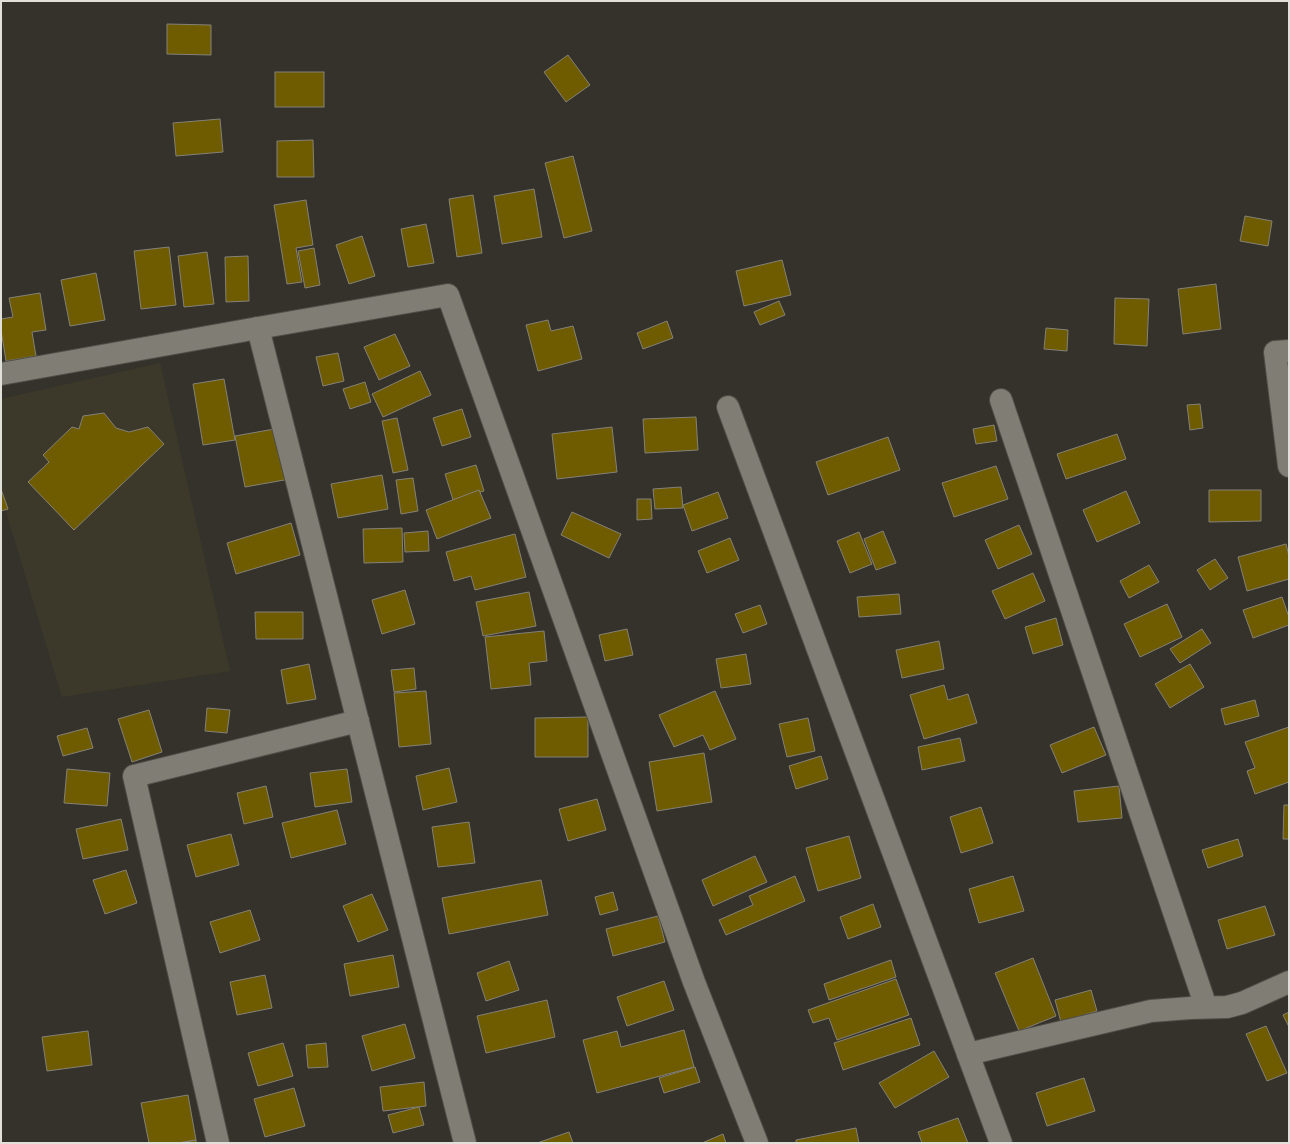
<svg xmlns="http://www.w3.org/2000/svg" width="1290" height="1144" viewBox="0 0 1290 1144" font-family="Montserrat,sans-serif">
  <rect width="100%" height="100%" fill="#34322a"/>
  <!-- built -->
  <path fill="#3d392a" d="M160,363l70,308 -168,26 -61,-202v-96z"/>
  <!-- building -->
  <g fill="#6f5b00" stroke="#848178">
    <path d="M167,24l44,1v30l-44,-1z"/>
    <path d="M568,55l22,30 -24,17 -22,-30z"/>
    <rect x="275" y="72" width="49" height="35"/>
    <path d="M220,119l3,33 -47,4 -3,-33z"/>
    <path d="M313,140l1,37h-37v-36z"/>
    <path d="M573,156l19,75 -28,7 -19,-75z"/>
    <path d="M534,189l8,48 -40,7 -8,-48z"/>
    <path d="M473,195l9,58 -25,4 -8,-58z"/>
    <path d="M306,200l7,45 -17,3 6,34 -15,2 -13,-79z"/>
    <path d="M1245,216l27,5 -4,25 -28,-5z"/>
    <path d="M426,224l8,39 -26,4 -7,-38z"/>
    <path d="M362,236l13,40 -26,8 -13,-39z"/>
    <path d="M169,247l7,58 -35,4 -7,-58z"/>
    <path d="M314,248l6,37 -15,3 -7,-37z"/>
    <path d="M207,252l7,52 -30,3 -6,-51z"/>
    <path d="M248,256l1,45 -23,1 -1,-45z"/>
    <path d="M782,260l9,35 -47,11 -8,-35z"/>
    <path d="M96,273l9,47 -35,6 -9,-46z"/>
    <path d="M1216,284l5,45 -38,5 -5,-45z"/>
    <path d="M40,293l6,37 -14,2 4,24 -30,5 -5,-31v-11l12,-2 -4,-19z"/>
    <path d="M1115,298l34,1 -2,47 -33,-2z"/>
    <path d="M779,301l6,14 -25,10 -6,-13z"/>
    <path d="M548,320l3,11 22,-5 9,33 -44,12 -12,-46z"/>
    <path d="M667,321l6,17 -30,11 -6,-16z"/>
    <path d="M1046,328l22,2 -1,21 -23,-2z"/>
    <path d="M395,334l15,32 -31,14 -15,-33z"/>
    <path d="M338,353l6,28 -21,5 -7,-29z"/>
    <path d="M420,371l11,24 -48,22 -11,-23z"/>
    <path d="M224,379l11,61 -32,5 -10,-61z"/>
    <path d="M365,382l6,20 -21,7 -7,-20z"/>
    <path d="M1200,404l3,24 -13,2 -3,-25z"/>
    <path d="M462,409l9,28 -29,9 -9,-28z"/>
    <path d="M104,413l12,15 13,4 19,-5 16,17 -90,86 -46,-48 21,-20 -6,-7 29,-28 7,2 4,-13z"/>
    <path d="M696,417l2,33 -53,3 -2,-34z"/>
    <path d="M397,418l11,52 -15,3 -11,-52z"/>
    <path d="M994,425l3,16 -21,3 -3,-15z"/>
    <path d="M612,427l5,45 -60,7 -5,-45z"/>
    <path d="M280,428l10,51 -45,8 -10,-51z"/>
    <path d="M1117,434l9,25 -60,20 -9,-25z"/>
    <path d="M888,437l12,33 -72,25 -12,-33z"/>
    <path d="M476,465l8,26 -31,9 -8,-26z"/>
    <path d="M996,466l12,33 -54,18 -12,-34z"/>
    <path d="M382,475l6,34 -50,9 -7,-34z"/>
    <path d="M413,478l5,33 -17,3 -5,-34z"/>
    <path d="M681,487l2,21 -28,1 -2,-20z"/>
    <path d="M1,489l7,20 -7,2z"/>
    <path d="M479,490l12,28 -54,21 -11,-29z"/>
    <path d="M1209,490h52v31l-52,1z"/>
    <path d="M1126,491l14,32 -43,19 -14,-32z"/>
    <path d="M718,492l10,26 -36,13 -9,-26z"/>
    <path d="M637,499h14l1,20 -15,1z"/>
    <path d="M572,512l49,22 -12,24 -48,-23z"/>
    <path d="M291,523l9,32 -64,19 -9,-31z"/>
    <path d="M1019,525l13,29 -34,15 -13,-29z"/>
    <path d="M402,528l1,34 -39,1 -1,-34z"/>
    <path d="M428,531l1,20 -24,1 -1,-19z"/>
    <path d="M883,531l13,32 -20,7 -12,-31z"/>
    <path d="M859,532l13,32 -22,9 -13,-32z"/>
    <path d="M515,534l11,43 -51,13 -4,-14 -17,5 -8,-29z"/>
    <path d="M730,538l9,22 -32,13 -9,-22z"/>
    <path d="M1286,544l3,12v23l-42,12 -9,-34z"/>
    <path d="M1215,559l13,19 -18,12 -13,-20z"/>
    <path d="M1149,565l10,17 -30,16 -9,-17z"/>
    <path d="M1033,573l12,28 -40,18 -13,-28z"/>
    <path d="M405,590l10,34 -33,10 -10,-34z"/>
    <path d="M529,592l7,34 -53,10 -7,-34z"/>
    <path d="M899,594l2,20 -42,3 -2,-20z"/>
    <path d="M1282,597l7,20v8l-36,13 -10,-28z"/>
    <path d="M1167,604l15,33 -42,20 -16,-33z"/>
    <path d="M760,605l7,19 -24,9 -8,-19z"/>
    <path d="M255,612h48v27h-47z"/>
    <path d="M1056,618l7,27 -30,9 -8,-27z"/>
    <path d="M627,629l6,26 -28,6 -6,-26z"/>
    <path d="M1202,629l9,14 -31,20 -10,-14z"/>
    <path d="M544,631l3,30 -18,2 2,22 -40,4 -6,-52z"/>
    <path d="M939,641l5,28 -42,9 -6,-28z"/>
    <path d="M746,654l5,30 -30,4 -5,-29z"/>
    <path d="M309,664l7,35 -29,5 -6,-34z"/>
    <path d="M1190,664l14,23 -34,21 -15,-24z"/>
    <path d="M414,668l2,21 -22,3 -3,-22z"/>
    <path d="M944,685l4,15 20,-6 9,29 -53,16 -14,-44z"/>
    <path d="M426,691l5,53 -32,3 -5,-54z"/>
    <path d="M715,691l21,48 -26,11 -7,-15 -29,12 -15,-32z"/>
    <path d="M1255,700l4,16 -34,9 -4,-16z"/>
    <path d="M207,708l23,2 -3,23 -22,-2z"/>
    <path d="M149,710l13,42 -30,10 -14,-43z"/>
    <path d="M588,717v40h-53v-39z"/>
    <path d="M808,718l7,33 -28,6 -8,-33z"/>
    <path d="M1094,727l12,28 -44,18 -12,-28z"/>
    <path d="M1289,727v55l-34,12 -8,-23 8,-3 -10,-26z"/>
    <path d="M87,728l6,20 -30,8 -6,-20z"/>
    <path d="M960,738l5,23 -43,9 -4,-23z"/>
    <path d="M704,753l8,49 -55,9 -8,-49z"/>
    <path d="M821,756l7,23 -32,10 -7,-23z"/>
    <path d="M449,768l8,34 -34,8 -7,-34z"/>
    <path d="M67,769l43,4 -3,33 -43,-3z"/>
    <path d="M347,769l5,33 -37,5 -5,-34z"/>
    <path d="M266,786l7,31 -29,7 -7,-31z"/>
    <path d="M1119,786l3,32 -44,4 -4,-31z"/>
    <path d="M597,799l9,31 -38,11 -9,-32z"/>
    <path d="M1284,805h5v34h-6z"/>
    <path d="M981,807l12,36 -32,10 -11,-36z"/>
    <path d="M337,810l9,34 -55,14 -9,-35z"/>
    <path d="M121,819l7,31 -45,9 -7,-30z"/>
    <path d="M469,822l6,41 -37,4 -6,-40z"/>
    <path d="M231,834l8,31 -43,12 -9,-32z"/>
    <path d="M849,836l12,42 -43,13 -12,-43z"/>
    <path d="M1238,839l5,17 -35,12 -6,-18z"/>
    <path d="M755,856l12,26 -54,24 -11,-26z"/>
    <path d="M126,870l11,33 -32,11 -12,-34z"/>
    <path d="M795,876l10,25 -79,34 -7,-15 34,-15 -4,-9z"/>
    <path d="M1013,876l11,35 -45,12 -10,-34z"/>
    <path d="M541,880l7,35 -99,19 -7,-36z"/>
    <path d="M613,892l5,18 -18,5 -5,-18z"/>
    <path d="M372,894l16,36 -30,12 -15,-36z"/>
    <path d="M873,904l8,23 -33,12 -8,-22z"/>
    <path d="M1265,906l10,29 -48,14 -9,-29z"/>
    <path d="M250,910l10,30 -40,13 -10,-31z"/>
    <path d="M658,916l7,26 -52,14 -7,-27z"/>
    <path d="M393,955l6,32 -49,9 -6,-32z"/>
    <path d="M1033,958l23,58 -37,15 -24,-58z"/>
    <path d="M891,960l5,17 -67,23 -5,-16z"/>
    <path d="M509,961l10,29 -33,11 -9,-28z"/>
    <path d="M265,975l7,33 -35,7 -7,-33z"/>
    <path d="M896,979l13,36 -72,25 -8,-22 -16,5 -5,-13z"/>
    <path d="M664,981l10,29 -47,16 -10,-29z"/>
    <path d="M1091,990l6,21 -36,11 -6,-22z"/>
    <path d="M547,1000l8,37 -69,16 -9,-37z"/>
    <path d="M1289,1012v15l-6,-12z"/>
    <path d="M911,1018l9,27 -77,25 -9,-27z"/>
    <path d="M405,1024l10,34 -43,13 -10,-35z"/>
    <path d="M1266,1026l21,47 -20,8 -21,-47z"/>
    <path d="M684,1030l10,37 -97,26 -14,-53 34,-9 4,16z"/>
    <path d="M88,1031l4,34 -45,6 -5,-34z"/>
    <path d="M283,1043l10,33 -35,10 -10,-33z"/>
    <path d="M326,1043l2,24 -20,1 -2,-23z"/>
    <path d="M934,1051l15,26 -54,31 -16,-25z"/>
    <path d="M695,1067l5,15 -36,11 -5,-15z"/>
    <path d="M1084,1078l11,33 -48,15 -11,-33z"/>
    <path d="M424,1082l2,24 -43,5 -3,-24z"/>
    <path d="M294,1088l11,38 -40,11 -11,-38z"/>
    <path d="M188,1095l8,45 -19,3h-28l-8,-40z"/>
    <path d="M419,1107l5,18 -31,8 -5,-18z"/>
    <path d="M958,1118l10,25h-46l-4,-11z"/>
    <path d="M856,1128l3,15h-63v-3z"/>
    <path d="M569,1132l4,11h-36z"/>
    <path d="M723,1134l3,9h-24z"/>
    <path d="M196,1140v3h-14z"/>
  </g>
  <g fill="none" stroke-linecap="round" stroke-linejoin="round">
    <defs>
      <g id="minor">
        <path d="M258,328l207,815"/>
        <path d="M1289,351l-14,1 14,114"/>
        <path d="M1,374l257,-46 190,-33 246,687 63,161"/>
        <path d="M1001,400l205,607"/>
        <path d="M728,407l273,736"/>
        <path d="M968,1054l183,-43 39,-3 37,-1 15,-4 47,-21"/>
        <path d="M218,1143l-84,-367 224,-55"/>
      </g>
    </defs>
    <!-- minor casing -->
    <use href="#minor" stroke="#4f4d47" stroke-width="24"/>
    <!-- minor -->
    <use href="#minor" stroke="#807d74" stroke-width="22"/>
  </g>
  <!-- border -->
  <rect width="1290" height="1144" fill="none" stroke="#e0dfda" stroke-width="4"/>
</svg>
